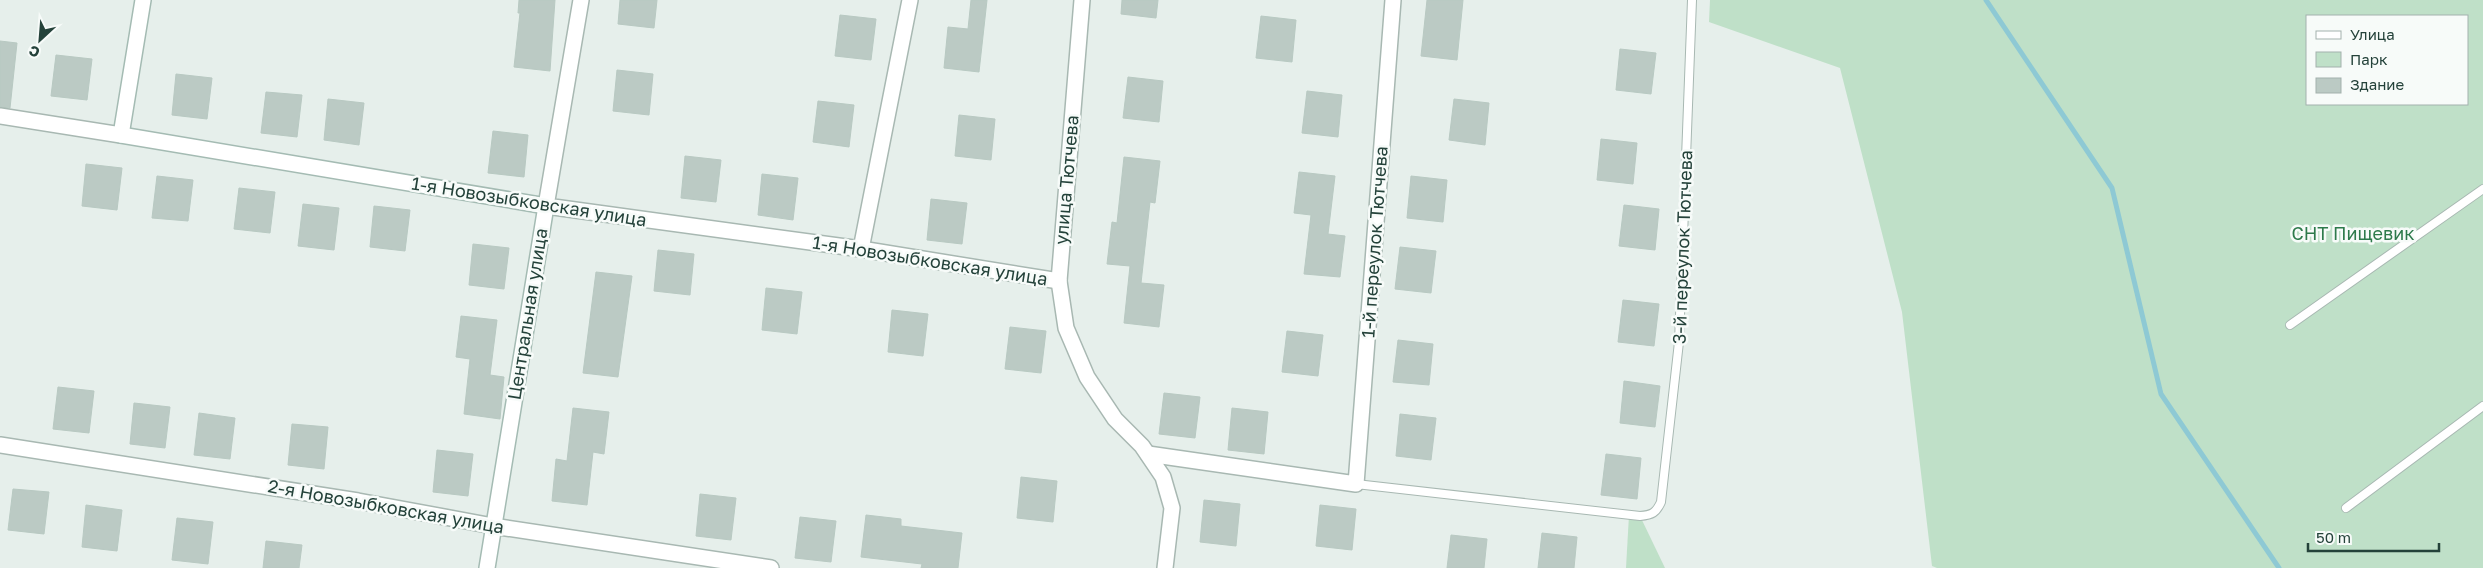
<svg xmlns="http://www.w3.org/2000/svg" width="2483" height="568" viewBox="0 0 2483 568" font-family="'Golos Text',sans-serif">
  <rect width="100%" height="100%" fill="#e6efeb"/>
  <!-- green -->
  <g fill="#bfe0c8" fill-rule="evenodd">
    <path d="M1710,0h773v568h-546l-5,-2 -30,-254 -62,-244 -131,-46zM2307,16h160v88h-160z"/>
    <path d="M1629,515l11,1 25,52h-39z"/>
  </g>
  <g fill="none" stroke-linecap="round" stroke-linejoin="round">
    <!-- stream -->
    <path stroke="#8ec9d4" stroke-width="5" d="M1986,0l126,188 49,206 118,174"/>
  </g>
  <!-- building -->
  <g fill="#bbcac4" stroke="#b8c9c2">
    <path d="M519,0h36l-5,71 -36,-4 6,-54h-2z"/>
    <path d="M620,0h37l-3,28 -36,-4z"/>
    <path d="M971,0h16l-8,72 -35,-4 4,-41 20,2z"/>
    <path d="M1122,0h36l-2,18 -35,-4z"/>
    <path d="M1427,0h36l-6,60 -36,-4z"/>
    <path d="M840,15l36,4 -5,41 -36,-4z"/>
    <path d="M1261,16l35,4 -4,42 -36,-4z"/>
    <path d="M0,41l17,2 -7,65 -10,-1z"/>
    <path d="M1620,49l36,4 -5,41 -35,-4z"/>
    <path d="M56,55l36,4 -5,41 -36,-4z"/>
    <path d="M617,70l36,4 -4,41 -36,-4z"/>
    <path d="M176,74l36,4 -5,41 -35,-4z"/>
    <path d="M1128,77l35,4 -4,41 -36,-4z"/>
    <path d="M1307,91l35,4 -4,42 -36,-4z"/>
    <path d="M266,92l36,3 -5,42 -36,-4z"/>
    <path d="M328,99l36,4 -5,42 -35,-5z"/>
    <path d="M1454,99l35,4 -4,42 -36,-5z"/>
    <path d="M818,101l36,4 -5,42 -36,-5z"/>
    <path d="M959,115l36,4 -4,41 -36,-4z"/>
    <path d="M493,131l35,4 -4,42 -36,-4z"/>
    <path d="M1601,139l36,4 -4,41 -36,-4z"/>
    <path d="M685,156l36,4 -5,42 -35,-4z"/>
    <path d="M1124,157l36,4 -5,42 -5,-1 -9,81 23,2 -5,42 -35,-4 6,-57 -23,-2 5,-42 5,1z"/>
    <path d="M86,164l36,4 -5,42 -35,-4z"/>
    <path d="M1299,172l36,4 -7,58 17,2 -5,41 -36,-3 7,-59 -17,-2z"/>
    <path d="M762,174l36,4 -5,42 -35,-5z"/>
    <path d="M157,176l36,4 -5,41 -36,-3z"/>
    <path d="M1411,176l36,4 -4,42 -36,-4z"/>
    <path d="M239,188l36,4 -5,41 -36,-4z"/>
    <path d="M931,199l36,4 -5,41 -35,-4z"/>
    <path d="M303,204l36,4 -5,42 -36,-4z"/>
    <path d="M1624,205l35,4 -4,41 -36,-4z"/>
    <path d="M374,206l36,4 -5,41 -35,-4z"/>
    <path d="M473,244l36,4 -5,41 -35,-4z"/>
    <path d="M1400,247l36,4 -5,42 -36,-4z"/>
    <path d="M658,250l36,4 -4,41 -36,-4z"/>
    <path d="M596,272l36,4 -14,101 -35,-4z"/>
    <path d="M766,288l36,4 -5,42 -35,-4z"/>
    <path d="M1623,300l36,4 -5,42 -36,-4z"/>
    <path d="M892,310l36,4 -5,42 -35,-4z"/>
    <path d="M461,316l36,4 -7,55 14,2 -4,42 -36,-5 6,-55 -14,-2z"/>
    <path d="M1010,327l36,4 -5,42 -36,-4z"/>
    <path d="M1287,331l36,4 -5,41 -36,-4z"/>
    <path d="M1398,340l35,4 -4,41 -36,-3z"/>
    <path d="M1624,381l36,5 -5,41 -35,-4z"/>
    <path d="M58,387l36,4 -5,42 -36,-4z"/>
    <path d="M1164,393l36,4 -5,41 -36,-4z"/>
    <path d="M134,403l36,4 -5,41 -35,-4z"/>
    <path d="M573,408l36,4 -5,42 -11,-2 -6,53 -35,-4 4,-42 11,2z"/>
    <path d="M1232,408l36,4 -4,42 -36,-4z"/>
    <path d="M199,413l36,5 -5,41 -36,-4z"/>
    <path d="M1400,414l36,4 -5,42 -35,-4z"/>
    <path d="M292,424l36,3 -4,42 -36,-4z"/>
    <path d="M437,450l36,4 -5,42 -35,-4z"/>
    <path d="M1606,454l35,4 -4,41 -36,-4z"/>
    <path d="M1021,477l36,4 -4,41 -36,-4z"/>
    <path d="M13,489l36,3 -5,42 -36,-4z"/>
    <path d="M700,494l36,4 -5,42 -35,-4z"/>
    <path d="M1204,500l36,4 -4,42 -36,-4z"/>
    <path d="M86,505l36,5 -5,41 -35,-4z"/>
    <path d="M1320,505l36,4 -4,41 -36,-4z"/>
    <path d="M866,515l35,4v7l61,7 -4,35h-37l1,-4 -61,-7z"/>
    <path d="M800,517l36,4 -5,41 -36,-4z"/>
    <path d="M177,518l36,4 -5,42 -36,-4z"/>
    <path d="M1542,533l35,4 -3,31h-36z"/>
    <path d="M1451,535l36,4 -3,29h-37z"/>
    <path d="M266,541l36,4 -3,23h-36z"/>
  </g>
  <g fill="none" stroke-linecap="round" stroke-linejoin="round">
    <defs>
      <g id="lane">
        <path d="M2290,325l193,-136"/>
        <path d="M1356,484l284,32c12,-1 16,-3 21,-14l18,-160 13,-342"/>
        <path d="M2346,508l137,-102"/>
      </g>
      <g id="street">
        <path d="M581,0l-35,206 315,43 198,32"/>
        <path d="M1082,0l-23,281 7,47 21,49 28,42 27,27 21,31 9,31 -7,60"/>
        <path d="M0,116l121,19"/>
        <path d="M861,249l49,-249"/>
        <path d="M0,445l358,56 135,25 278,42"/>
        <path d="M1148,454l208,30 37,-484"/>
      </g>
      <path id="secondary" d="M143,0l-22,135 425,71 -59,362"/>
    </defs>
    <!-- lane casing -->
    <use href="#lane" stroke="#a8b8b2" stroke-width="10"/>
    <!-- street casing -->
    <use href="#street" stroke="#a8b8b2" stroke-width="18"/>
    <!-- secondary casing -->
    <use href="#secondary" stroke="#a4bbb3" stroke-width="18"/>
    <!-- lane -->
    <use href="#lane" stroke="#fff" stroke-width="8"/>
    <!-- street -->
    <use href="#street" stroke="#fff" stroke-width="15"/>
    <!-- secondary -->
    <use href="#secondary" stroke="#fff" stroke-width="15"/>
  </g>
  <g text-anchor="middle" stroke-width="5" stroke-linejoin="round" paint-order="stroke">
    <!-- street labels -->
    <g font-size="18" fill="#24423a" stroke="#f7fbf9">
      <text transform="translate(1067 180) rotate(-85)" y="6">улица Тютчева</text>
      <text transform="translate(529 202) rotate(9)" y="6">1-я Новозыбковская улица</text>
      <text transform="translate(1375 242) rotate(-86)" y="6">1-й переулок Тютчева</text>
      <text transform="translate(1683 247) rotate(-88)" y="6">3-й переулок Тютчева</text>
      <text transform="translate(930 261) rotate(9)" y="6">1-я Новозыбковская улица</text>
      <text transform="translate(528 314) rotate(-81)" y="6">Центральная улица</text>
      <text transform="translate(386 507) rotate(10)" y="6">2-я Новозыбковская улица</text>
    </g>
    <!-- park labels -->
    <g font-size="18" fill="#2d7a4b" stroke="#f7fbf9">
      <text x="2353" y="240">СНТ Пищевик</text>
    </g>
  </g>
  <!-- legend -->
  <rect x="2306" y="15" width="162" height="90" fill="#f7fbf9" stroke="#a3b1ad"/>
  <rect x="2316" y="31" width="25" height="8" fill="#ffffff" stroke="#a3b1ad"/>
  <text x="2350" y="40" font-size="15" fill="#24423a">Улица</text>
  <rect x="2316" y="52" width="25" height="15" fill="#bfe0c8" stroke="#a3b1ad"/>
  <text x="2350" y="65" font-size="15" fill="#24423a">Парк</text>
  <rect x="2316" y="78" width="25" height="15" fill="#bbcac4" stroke="#a3b1ad"/>
  <text x="2350" y="90" font-size="15" fill="#24423a">Здание</text>
  <!-- north arrow -->
  <g transform="translate(40 40) rotate(206)" stroke="#f7fbf9" stroke-width="4" paint-order="stroke">
  <path d="M0-4L9 19L0 12L-9 19Z" fill="#24423a"/>
  <text y="-8" font-size="14" font-weight="bold" text-anchor="middle" fill="#24423a">С</text>
  </g>
  <!-- scale -->
  <path d="M2308 543v8h131v-8" fill="none" stroke="#24423a" stroke-width="2.5"/>
  <text x="2316" y="543" font-size="15" fill="#24423a" stroke="#f7fbf9" stroke-width="4" paint-order="stroke">50 m</text>
</svg>
